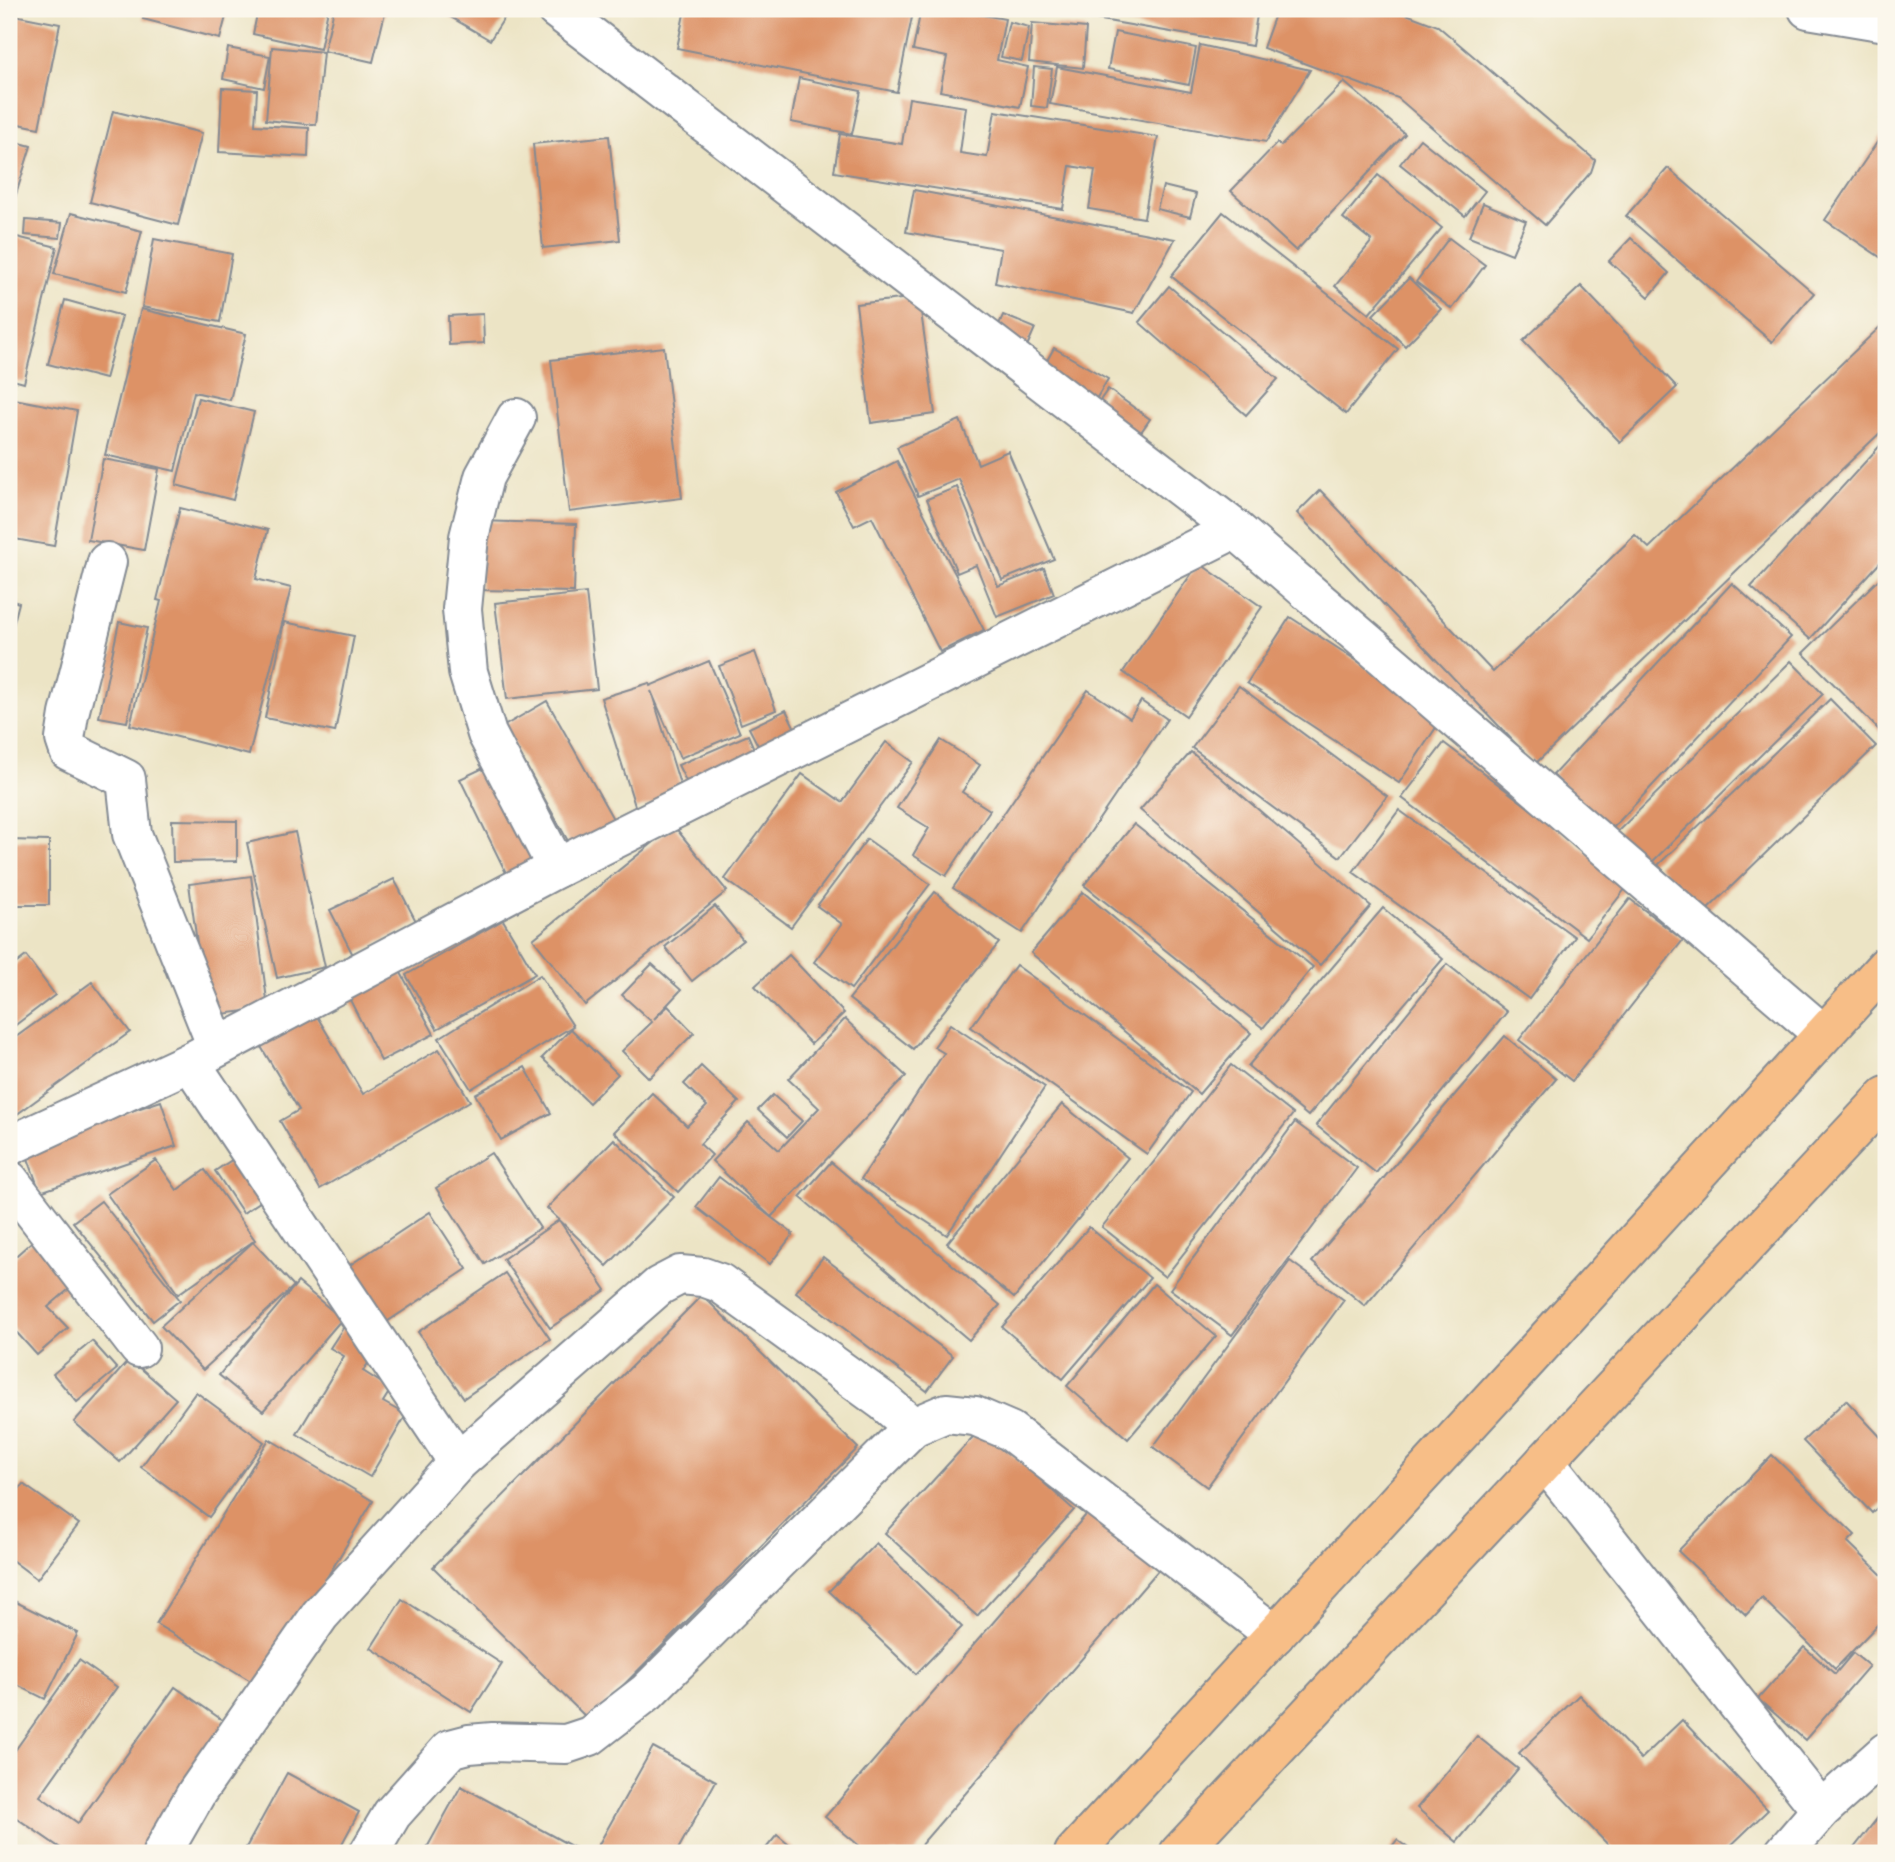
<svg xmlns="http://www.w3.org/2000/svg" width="1895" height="1862" viewBox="0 0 1895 1862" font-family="'Gentium Book Plus',serif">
  <rect width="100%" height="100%" fill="#fbf7ec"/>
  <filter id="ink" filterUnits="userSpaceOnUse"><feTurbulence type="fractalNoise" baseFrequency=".0143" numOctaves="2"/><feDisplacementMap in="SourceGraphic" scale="14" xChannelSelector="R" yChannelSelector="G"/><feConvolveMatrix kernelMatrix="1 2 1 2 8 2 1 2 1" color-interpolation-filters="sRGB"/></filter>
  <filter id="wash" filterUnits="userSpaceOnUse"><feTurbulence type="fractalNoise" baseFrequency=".00686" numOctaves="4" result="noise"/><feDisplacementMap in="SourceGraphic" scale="28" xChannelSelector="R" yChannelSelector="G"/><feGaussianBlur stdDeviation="1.57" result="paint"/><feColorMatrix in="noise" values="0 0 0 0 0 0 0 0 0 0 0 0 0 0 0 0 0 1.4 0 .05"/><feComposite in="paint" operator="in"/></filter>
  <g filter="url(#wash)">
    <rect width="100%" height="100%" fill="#ece4c5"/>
    <g id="blocks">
      <!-- building -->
      <g fill="#dd9266">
        <path d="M145,9h83l-8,30 -77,-20z"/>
        <path d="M258,9h70l-8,40 -67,-15z"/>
        <path d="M334,9h52l-13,53 -49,-11z"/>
        <path d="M451,9h59l-20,31 -43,-25z"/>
        <path d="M685,9h211l17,3 -16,80 -220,-44z"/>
        <path d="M921,9h29l55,10 -8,41 31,7 -8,40 -80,-16 7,-34 -34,-7z"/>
        <path d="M1045,9h213l-6,37 -208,-36z"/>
        <path d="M1277,9h116l45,17 157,134 -4,12 -46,53 -147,-127 -135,-50z"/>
        <path d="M9,14l51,10 -21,104 -30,-6z"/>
        <path d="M1009,22l20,5 -7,34 -21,-4z"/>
        <path d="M1032,23l54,5 -3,40 -54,-6z"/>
        <path d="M1115,32l81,16 -7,37 -81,-16z"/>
        <path d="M1200,45l110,25 -44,72 -216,-38 7,-37 134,25z"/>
        <path d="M272,47l51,5 -7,73 -50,-5z"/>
        <path d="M228,48l42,8 -6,32 -41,-9z"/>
        <path d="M1034,67l18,2 -5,39 -16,-2z"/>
        <path d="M799,78l62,13 -9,43 -61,-12z"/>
        <path d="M1344,82l61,52 -109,117 -65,-60 46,-48 4,3z"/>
        <path d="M222,88l35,2 -2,35 54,3 -1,29 -89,-5z"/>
        <path d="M909,98l57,9 -6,46 27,4 8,-46 163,26 -14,81 -55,-9 6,-39 -25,-4 -7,43 -229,-37 6,-38 62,10z"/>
        <path d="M113,111l89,22 -24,92 -88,-23z"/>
        <path d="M1886,129v132l-61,-41z"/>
        <path d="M609,136l11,104 -77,8 -10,-104z"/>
        <path d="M1420,139l65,52 -20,25 -65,-52z"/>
        <path d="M9,140l22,6 -18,58 -4,-2z"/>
        <path d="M1668,168l146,125 -42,49 -146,-126z"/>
        <path d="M1378,175l64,53 -73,86 -34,-28 37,-45 -29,-23z"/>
        <path d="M1163,186l33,8 -6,23 -33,-8z"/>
        <path d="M914,190l261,49 -41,74 -139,-30 6,-34 -95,-17z"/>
        <path d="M1483,203l43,18 -14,33 -43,-17z"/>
        <path d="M1223,212l175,137 -52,65 -175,-138z"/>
        <path d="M71,213l71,18 -16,61 -72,-18z"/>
        <path d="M26,220l36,3 -2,15 -35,-3z"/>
        <path d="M9,235l48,12 -33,136 -15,-4z"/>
        <path d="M1449,238l36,27 -33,44 -36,-27z"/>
        <path d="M1631,238l38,35 -20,24 -40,-36z"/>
        <path d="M154,239l78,15 -12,68 -78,-15z"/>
        <path d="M1409,278l32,31 -36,37 -32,-31z"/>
        <path d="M1169,286l109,93 -32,36 -107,-93z"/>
        <path d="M1581,286l96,101 -57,55 -97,-101z"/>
        <path d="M919,297l16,117 -64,9 -15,-119z"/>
        <path d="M65,300l57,16 -17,63 -57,-15z"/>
        <path d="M141,309l105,25 -16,66 -36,-8 -19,79 -70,-16z"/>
        <path d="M483,314l1,29 -35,2 -1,-29z"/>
        <path d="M1003,315l32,13 -11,25 -32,-12z"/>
        <path d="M1886,321v106l-351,337 -238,-251 23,-23 173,182 142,-137 14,13z"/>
        <path d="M664,347l18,151 -113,14 -18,-152z"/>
        <path d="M1054,348l54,31 -16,27 -53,-31z"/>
        <path d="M1108,389l42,30 -16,23 -42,-30z"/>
        <path d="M9,398l68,13 -23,135 -45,-8z"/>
        <path d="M198,398l56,14 -21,88 -57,-15z"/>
        <path d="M960,420l18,44 30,-13 46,108 -52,21 -43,-101 -41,17 -21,-49z"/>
        <path d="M1886,439v117l-76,83 -59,-52z"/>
        <path d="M103,459l56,10 -15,81 -56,-10z"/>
        <path d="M897,461l87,169 -44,22 -68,-135 -18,9 -18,-34z"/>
        <path d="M957,487l41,99 46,-18 10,26 -57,23 -21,-52 -19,8 -30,-74z"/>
        <path d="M180,508l88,22 -12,49 35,9 -42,167 -119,-30 31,-124 -4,-1z"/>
        <path d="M481,521l95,3 -2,68 -94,-2z"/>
        <path d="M1199,563l63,44 -76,109 -63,-44z"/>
        <path d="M1886,572v165l-83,-84z"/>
        <path d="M1732,583l59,54 -180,193 -58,-55z"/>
        <path d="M586,593l11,96 -90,10 -12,-96z"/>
        <path d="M9,600l10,3 -9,34h-1z"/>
        <path d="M1290,617l153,100 -44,66 -152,-100z"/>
        <path d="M119,622l28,6 -20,94 -28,-5z"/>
        <path d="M284,622l70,14 -19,96 -70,-14z"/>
        <path d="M755,652l21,58 -35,14 -22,-58z"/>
        <path d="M709,661l31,72 -60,25 -29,-67 32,103 -47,15 -35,-111 48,-15 1,3z"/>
        <path d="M1791,661l32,33 -176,173 -32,-33z"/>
        <path d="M1239,686l148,110 -47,61 -148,-109z"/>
        <path d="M1088,690l42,28 11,-17 26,18 -145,214 -69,-45z"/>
        <path d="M1830,699l46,47 -172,167 -46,-48z"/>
        <path d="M547,701l70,125 -44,24 -69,-124z"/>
        <path d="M786,710l15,31 -36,18 -16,-31z"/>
        <path d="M748,735l11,25 -68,31 -13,-26z"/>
        <path d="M941,740l39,25 -18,27 28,18 -44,66 -33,-21 16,-27 -32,-20z"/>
        <path d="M886,742l27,20 -122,165 -66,-48 77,-105 40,28z"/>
        <path d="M1444,743l185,141 -42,54 -185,-140z"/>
        <path d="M1191,752l180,154 -51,59 -180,-155z"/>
        <path d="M496,762l48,98 -36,17 -48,-98z"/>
        <path d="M1399,810l176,127 -46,62 -176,-127z"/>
        <path d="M172,820l65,1v40l-64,1z"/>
        <path d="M1134,824l179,143 -50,61 -179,-143z"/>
        <path d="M674,826l53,65 -142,114 -52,-66z"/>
        <path d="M295,832l30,135 -48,11 -30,-135z"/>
        <path d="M867,839l63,45 -79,105 -37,-27 28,-38 -25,-18z"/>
        <path d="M9,840l40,1v64h-40z"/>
        <path d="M251,876l17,132 -61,8 -18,-132z"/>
        <path d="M394,879l23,44 -64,32 -23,-45z"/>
        <path d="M935,892l64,51 -86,106 -64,-50z"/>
        <path d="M1083,892l168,141 -52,61 -168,-141z"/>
        <path d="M1630,899l53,41 -111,141 -53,-41z"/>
        <path d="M715,906l28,34 -51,41 -27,-34z"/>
        <path d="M1383,908l60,51 -135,157 -60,-50z"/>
        <path d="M503,920l32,54 -98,55 -31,-54z"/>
        <path d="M789,955l55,58 -33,31 -56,-58z"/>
        <path d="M26,956l29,39 -46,35v-61z"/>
        <path d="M652,964l29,26 -27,29 14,-13 26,27 -45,45 -27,-27 30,-29 -30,-27z"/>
        <path d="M1447,964l60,48 -131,161 -60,-48z"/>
        <path d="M1016,965l175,127 -44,62 -176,-127z"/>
        <path d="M400,971l34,63 -53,27 -32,-63z"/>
        <path d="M540,975l33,51 -102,63 -32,-51z"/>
        <path d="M92,982l38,50 -121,88v-78z"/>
        <path d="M312,1008l51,86 76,-45 31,52 -150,88 -40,-68 19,-11 -42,-70z"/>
        <path d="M845,1019l61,57 -135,141 -59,-56 36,-39 31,28 40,-42 -31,-29z"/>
        <path d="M950,1024l95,63 -98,148 -86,-56 83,-126 -10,-6z"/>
        <path d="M571,1029l47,45 -29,29 -47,-45z"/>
        <path d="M1505,1036l51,43 -191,227 -53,-44z"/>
        <path d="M1231,1065l62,49 -128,163 -63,-50z"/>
        <path d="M701,1066l38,36 -39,42 12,11 -34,37 -64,-60 38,-39 35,33 20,-20 -23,-22z"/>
        <path d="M525,1067l26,46 -50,27 -26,-46z"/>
        <path d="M773,1095l29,26 -15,16 -29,-27z"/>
        <path d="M161,1101l15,45 -136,46 -16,-45z"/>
        <path d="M1062,1104l66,54 -114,140 -67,-55z"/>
        <path d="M1295,1122l62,46 -125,167 -62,-46z"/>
        <path d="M614,1139l60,58 -67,69 -60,-58z"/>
        <path d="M491,1153l49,75 -55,36 -49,-76z"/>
        <path d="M238,1156l28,42 -23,15 -28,-42z"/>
        <path d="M156,1160l21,30 28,-20 50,70 -77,54 -71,-100z"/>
        <path d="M831,1162l169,143 -31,35 -169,-143z"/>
        <path d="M719,1177l74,57 -23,30 -74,-57z"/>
        <path d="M101,1201l79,99 -27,21 -80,-99z"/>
        <path d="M430,1212l37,57 -82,54 -38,-56z"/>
        <path d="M559,1220l47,70 -56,38 -47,-69z"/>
        <path d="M1089,1227l61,51 -87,101 -61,-52z"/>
        <path d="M36,1238l39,46 -27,23 20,21 -31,27 -28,-31v-62z"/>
        <path d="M253,1242l41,44 -91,84 -42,-44z"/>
        <path d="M823,1257l130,99 -26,35 -131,-99z"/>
        <path d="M1290,1261l54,39 -137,187 -54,-40z"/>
        <path d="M505,1273l45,66 -86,59 -46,-66z"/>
        <path d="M298,1282l44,37 -79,92 -44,-36z"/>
        <path d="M1154,1284l62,52 -88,103 -61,-53z"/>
        <path d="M702,1295l156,153 -269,272 -156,-153z"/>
        <path d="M345,1325l35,20 -17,26 28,18 -8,13 23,13 -36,62 -73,-43 47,-78 -14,-8z"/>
        <path d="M92,1341l25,28 -40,33 -24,-28z"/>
        <path d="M130,1359l46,40 -56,63 -46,-40z"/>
        <path d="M196,1392l68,50 -55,75 -68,-50z"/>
        <path d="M1846,1400l40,43v56l-14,14 -69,-72z"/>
        <path d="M982,1427l92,83 -97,106 -92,-83z"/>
        <path d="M269,1439l104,62 -112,186 -105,-63z"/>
        <path d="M1772,1455l83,80 -7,7 38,37v37l-51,53 -73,-71 -16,17 -68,-64z"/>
        <path d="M23,1484l56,40 -42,55 -28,-21v-55z"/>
        <path d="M1092,1508l69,59 -247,286h-46l-43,-36z"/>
        <path d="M876,1543l86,84 -46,47 -87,-83z"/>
        <path d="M402,1599l100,65 -31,48 -100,-64z"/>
        <path d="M12,1600l66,33 -33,66 -36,-18v-75z"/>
        <path d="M1804,1647l31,27 18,-21 16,13 -64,74 -47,-41z"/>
        <path d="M79,1660l38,27 -77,109 38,27 97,-136 60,42 -88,124h-87l3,-3 -51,-35 -3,5v-61z"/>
        <path d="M1579,1695l62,64 41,-39 86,90 -45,43h-107l-97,-100z"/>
        <path d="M1477,1736l41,33 -61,73 -40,-34z"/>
        <path d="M653,1747l63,34 -40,72h-82z"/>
        <path d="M287,1773l72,39 -22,41h-94z"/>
        <path d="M461,1786l123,67h-160z"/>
        <path d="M1883,1811l3,3v39h-36z"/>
        <path d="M777,1835l22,18h-37z"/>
        <path d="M1397,1840l18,13h-28z"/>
      </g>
    </g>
  </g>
  <g filter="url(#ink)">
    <use href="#blocks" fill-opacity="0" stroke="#848a92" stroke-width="2"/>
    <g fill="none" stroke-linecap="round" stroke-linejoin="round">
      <defs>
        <g id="minor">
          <path d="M556,9l679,520 588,505"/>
          <path d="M1808,9l78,13"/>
          <path d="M516,418l-32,59 -15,60 -7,72 6,63 19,62 70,134"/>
          <path d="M107,562l-38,152 -4,25 4,12 57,28 6,55 85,213"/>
          <path d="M190,1062l268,400"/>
          <path d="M9,1146l181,-84 367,-194 678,-339"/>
          <path d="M9,1180l130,168"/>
          <path d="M1545,1461l276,349"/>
          <path d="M162,1853l35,-61 123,-177 138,-153 201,-176 21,-11 23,2 17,6 163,118 30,26 33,-14 29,3 35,15 265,204"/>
          <path d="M369,1853l23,-39 58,-65 19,-5 24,-2 73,2 24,-8 57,-44 266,-265"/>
          <path d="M1784,1853l37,-43 65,-58"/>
        </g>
        <g id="major">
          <path d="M1074,1853l470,-511 342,-376"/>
          <path d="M1179,1853l707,-757"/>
        </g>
      </defs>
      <!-- minor casing -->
      <use href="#minor" stroke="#848a92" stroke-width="42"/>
      <!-- major casing -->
      <use href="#major" stroke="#848a92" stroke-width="42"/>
      <!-- minor -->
      <use href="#minor" stroke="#fff" stroke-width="38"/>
      <!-- major -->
      <use href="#major" stroke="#f7be87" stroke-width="38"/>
    </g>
  </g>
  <!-- margin -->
  <rect width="1895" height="1862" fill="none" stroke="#fbf7ec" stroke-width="35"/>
</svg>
